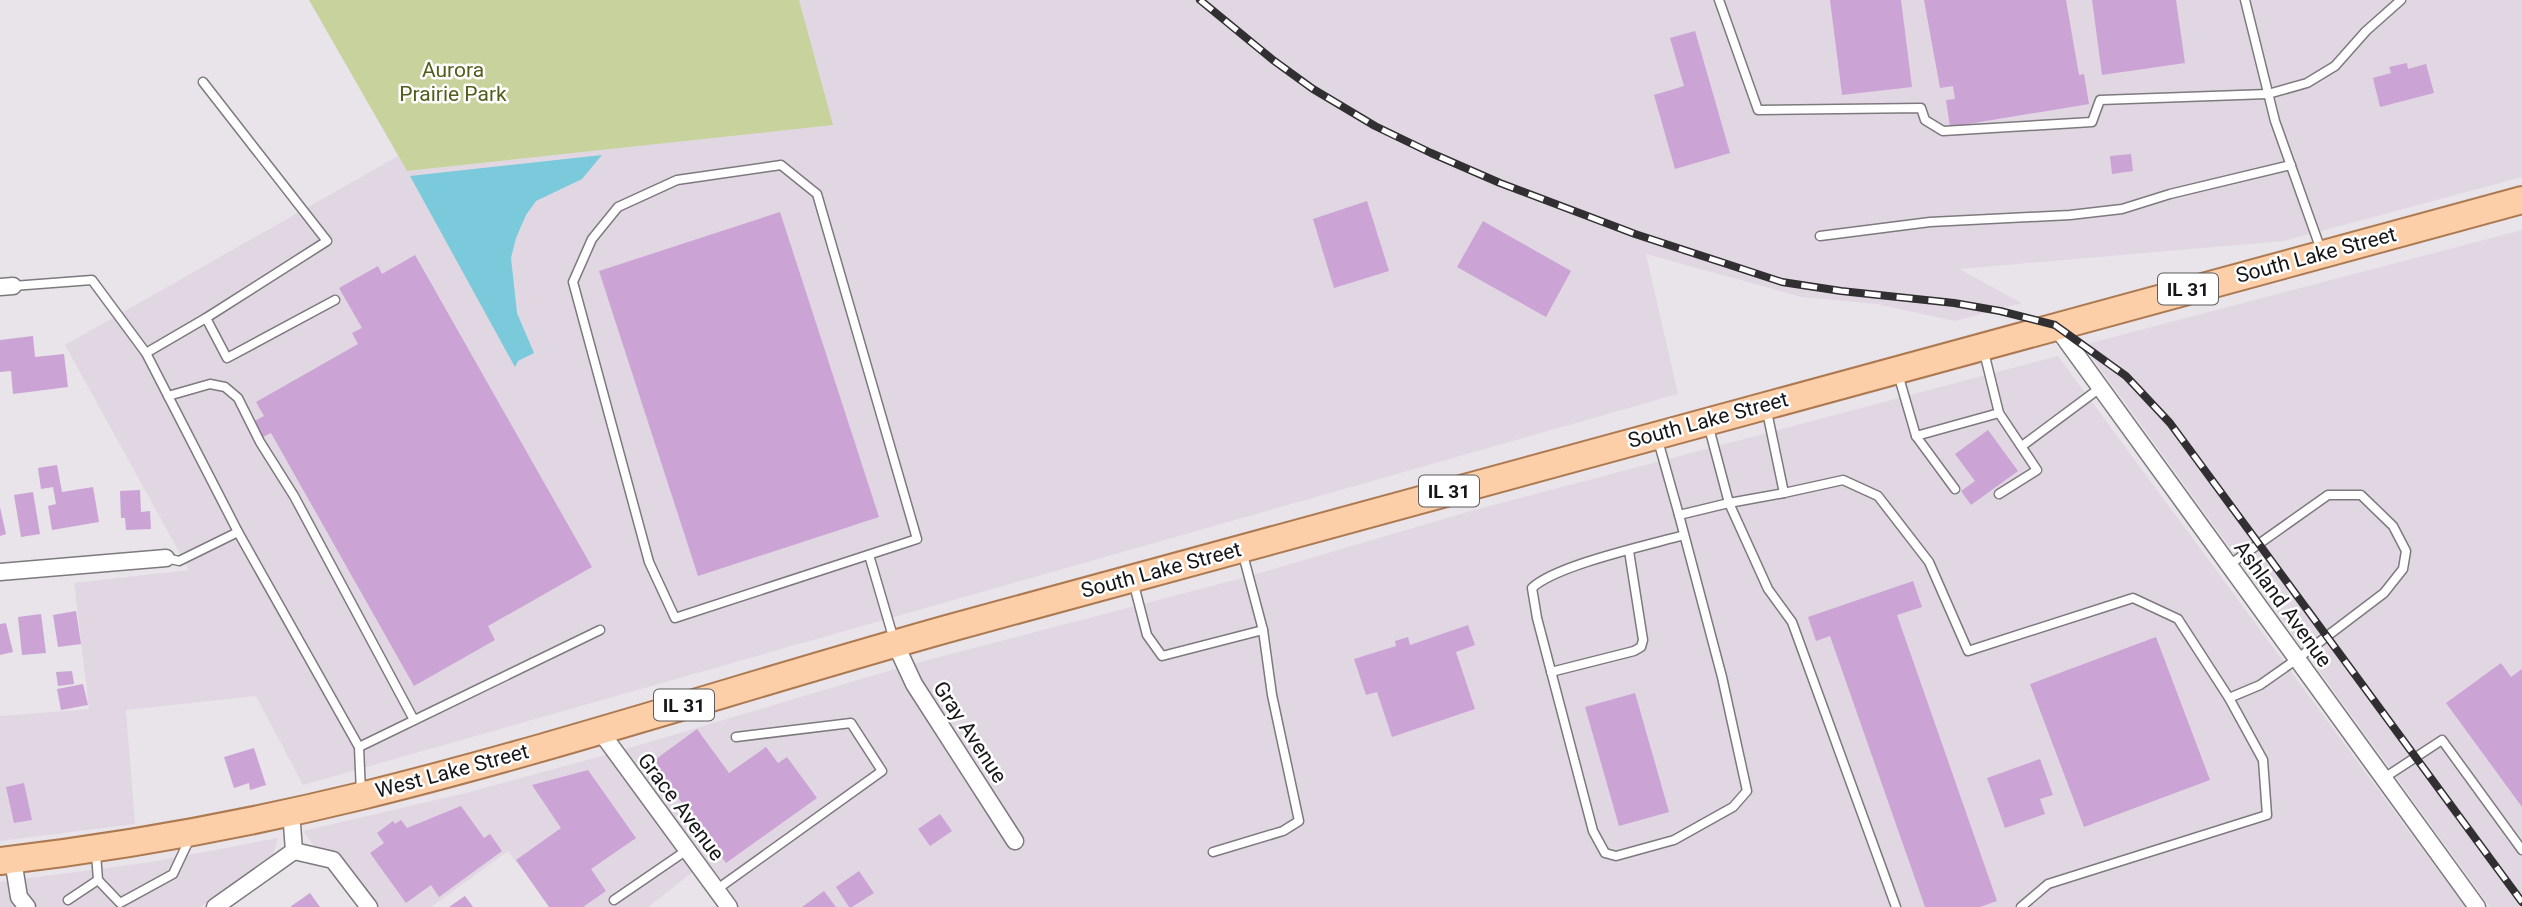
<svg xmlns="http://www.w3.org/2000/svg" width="2522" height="907" viewBox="0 0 2522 907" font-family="Roboto,sans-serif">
  <rect width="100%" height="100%" fill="#e8e4ea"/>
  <!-- built -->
  <g fill="#e1d7e3">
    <path d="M796,0h1726v177l-238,64 -325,28 63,34 -67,18 -79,-17 -74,-7 -156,-43 32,140 -1375,391 -47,-89 -130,14 9,114 -135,17v-125l89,-7 -15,-126 115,-13 -124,-225 333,-189 10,15 422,-46z"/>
    <path d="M2522,230v677h-32l-407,-562z"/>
    <path d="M2058,356l407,551h-1744l-27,-36 -46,36h-97l-43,-56 -77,56h-72l-56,-76 167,-39 139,-38 296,-88 345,-90 221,-65z"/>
    <path d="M278,838l-5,17 -73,52h-200v-25l151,-20z"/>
  </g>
  <!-- green -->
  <path fill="#c7d29c" d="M309,0h490l34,125 -426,46z"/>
  <!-- water -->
  <path fill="#7acadb" d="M602,155l-20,24 -46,22 -10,14 -10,23 -5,20 6,55 17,40 -16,8 -3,6 -105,-191z"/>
  <!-- building -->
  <g fill="#cba3d5">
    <path d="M1830,0h71l11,87 -70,8z"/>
    <path d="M1924,0h142l13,75 5,-1 5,30 -139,23 -4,-27 9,-1 -2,-13 -13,2z"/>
    <path d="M2092,0h84l9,63 -83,12z"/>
    <path d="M1695,31l35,122 -55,16 -21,-74 30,-9 -14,-48z"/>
    <path d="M2407,63l1,6 18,-5 8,29 -54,14 -7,-29 18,-5 -2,-6z"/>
    <path d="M2131,154l2,17 -21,3 -2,-18z"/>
    <path d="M1367,201l22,70 -55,17 -21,-69z"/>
    <path d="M780,212l99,305 -181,59 -99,-305z"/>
    <path d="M1483,221l88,50 -25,46 -89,-50z"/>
    <path d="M415,255l177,312 -104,59 7,14 -81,46 -143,-253 -8,4 -8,-16 9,-5 -8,-14 102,-58 -6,-11 10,-5 -23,-40 39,-22 4,8z"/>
    <path d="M33,336l2,21 29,-3 4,33 -55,7 -2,-23 -11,1v-32z"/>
    <path d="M1988,430l30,41 -47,34 -10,-14 14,-10 -20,-27z"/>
    <path d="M57,465l5,27 31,-5 6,35 -47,8 -4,-24 8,-2 -3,-17 -12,2 -3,-21z"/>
    <path d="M140,490l1,22 9,-1 1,18 -25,1 -1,-12h-4l-1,-27z"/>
    <path d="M33,492l7,42 -19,3 -7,-42z"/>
    <path d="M0,507l6,27 -6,2z"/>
    <path d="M1913,581l9,26 -25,8 100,286 -17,6h-55l-95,-271 -14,5 -8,-24z"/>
    <path d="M76,611l5,33 -23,3 -5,-32z"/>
    <path d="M41,614l5,39 -24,2 -4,-38z"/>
    <path d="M6,623l7,29 -13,3v-31z"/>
    <path d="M1468,625l7,20 -19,7 19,57 -83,28 -15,-45 -11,3 -12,-36 42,-13 -1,-5 13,-4 2,8z"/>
    <path d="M2156,637l54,143 -126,47 -54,-143z"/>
    <path d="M2501,663l10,14 11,-8v138l-76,-104z"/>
    <path d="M72,671l2,13 -16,2 -2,-14z"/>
    <path d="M83,684l5,21 -27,5 -4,-21z"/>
    <path d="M1635,693l34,119 -50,14 -34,-119z"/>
    <path d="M697,729l32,44 37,-26 12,16 9,-6 30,41 -91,65 -74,-101z"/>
    <path d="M254,748l12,37 -16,5 -1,-7 -15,5 -10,-31z"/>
    <path d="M2040,759l13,36 -13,4 5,15 -40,14 -18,-50z"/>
    <path d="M588,770l48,68 -45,31 15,22 -23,16h-34l-33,-47 45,-32 -29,-43z"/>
    <path d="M24,783l8,37 -18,3 -8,-36z"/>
    <path d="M461,806l23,32 6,-4 12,17 -63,46 -8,-12 -25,18 -36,-50 14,-10 -7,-10 16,-12 2,3 6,-4 6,8z"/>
    <path d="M940,814l12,17 -22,15 -12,-17z"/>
    <path d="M859,871l15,22 -22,14h-3l-13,-20z"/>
    <path d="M824,891l12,16h-34z"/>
    <path d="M310,893l10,14h-30z"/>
    <path d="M465,896l8,11h-24z"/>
  </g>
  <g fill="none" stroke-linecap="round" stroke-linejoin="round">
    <defs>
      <g id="service">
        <path d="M1719,0l39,110 163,-2 4,12 18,11 149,-9 8,-22 168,-6 39,-11 28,-17 31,-35 35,-31"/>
        <path d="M2245,0l30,121 46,129"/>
        <path d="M203,82l124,159 -121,77"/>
        <path d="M781,165l36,29 100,345 -242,79 -26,-56 -76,-280 19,-43 26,-32 59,-27z"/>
        <path d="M1820,236l110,-14 140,-7 52,-6 48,-15 121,-29"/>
        <path d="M13,286l79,-6 54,73 92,179 121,215 2,46"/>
        <path d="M1983,348l16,65 38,57 -38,24"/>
        <path d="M146,353l60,-35 21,40 108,-58"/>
        <path d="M1898,374l18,62 39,53"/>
        <path d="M168,396l42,-12 15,3 13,11 22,44 34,54 120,224"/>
        <path d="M1766,407l18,86 59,-13 35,16 51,66 39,89 165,-53 45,21 51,79 31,-13 37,-26 87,-66 19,-24 3,-18 -13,-25 -32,-31h-33l-99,70"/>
        <path d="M1708,424l21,79 55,-10"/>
        <path d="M1916,436l83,-23"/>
        <path d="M1657,437l22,78 50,-12 39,86 24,33 104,285"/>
        <path d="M2022,446l78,-58"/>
        <path d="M1679,515l43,162 25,114 -14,16 -59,33 -58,16 -11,-3 -12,-22 -56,-213 -5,-30c24,-23 117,-43 152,-53"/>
        <path d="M869,555l25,85"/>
        <path d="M166,558l13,3 59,-29"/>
        <path d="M1133,581l14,54 15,21 101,-26"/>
        <path d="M1551,672l83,-21 7,-4 2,-7 -14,-89"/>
        <path d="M359,747l241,-117"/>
        <path d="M2384,778l58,-38 80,110"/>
        <path d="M1213,852l70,-21 16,-10 -27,-126 -9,-65 -21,-79"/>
        <path d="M96,854l2,26 22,23 53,-29 17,-36"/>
        <path d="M716,890l166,-119 -31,-48 -115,14"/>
        <path d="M68,900l30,-20"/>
        <path d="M614,900l73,-50"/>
        <path d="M2021,907l27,-23 219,-69 -4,-55 -34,-62"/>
      </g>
      <g id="minor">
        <path d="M0,287l13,-1"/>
        <path d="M2055,325l422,582"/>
        <path d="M0,572l166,-14"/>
        <path d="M895,643l19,41 101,157"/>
        <path d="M600,731l129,176"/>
        <path d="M291,811l3,40"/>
        <path d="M294,851l39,9 36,47"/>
        <path d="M13,860l6,37 8,10"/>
        <path d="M215,907l79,-56"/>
      </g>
      <path id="primary" d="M0,861c121,-14 242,-36 361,-65 199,-49 395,-114 593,-169 522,-143 1044,-287 1568,-427"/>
    </defs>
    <!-- service casing -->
    <use href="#service" stroke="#7d797e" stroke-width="11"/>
    <!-- minor casing -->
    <use href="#minor" stroke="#7d797e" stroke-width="19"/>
    <!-- primary casing -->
    <use href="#primary" stroke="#ac7951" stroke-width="30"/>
    <!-- service -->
    <use href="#service" stroke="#fff" stroke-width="8"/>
    <!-- minor -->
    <use href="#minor" stroke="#fff" stroke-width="16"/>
    <!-- primary -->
    <use href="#primary" stroke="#fdcfa9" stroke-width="26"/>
    <defs>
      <path id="rail" d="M1200,0l73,60 40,29 62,37 56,27 69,30 135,51 147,48 59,9 113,12 46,8 55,14 71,51 44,47 352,479"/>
    </defs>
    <!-- rail casing -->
    <use href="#rail" stroke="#312f32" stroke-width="8"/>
    <!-- rail -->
    <use href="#rail" stroke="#fff" stroke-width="5" stroke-dasharray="16" stroke-linecap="butt"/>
  </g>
  <g text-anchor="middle" stroke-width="5" stroke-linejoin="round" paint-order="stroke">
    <!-- shield labels -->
    <g fill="#fff" stroke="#5c5b5d" stroke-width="2">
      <rect x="2158" y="273.5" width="60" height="31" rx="5"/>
      <rect x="1419" y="475.5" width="60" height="31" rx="5"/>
      <rect x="654" y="689.5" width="60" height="31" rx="5"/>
    </g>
    <g font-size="19" font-weight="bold" fill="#161517">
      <text x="2188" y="296">IL 31</text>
      <text x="1449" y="498">IL 31</text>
      <text x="684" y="712">IL 31</text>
    </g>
    <!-- park labels -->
    <g font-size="21" fill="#535d1c" stroke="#fff">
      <text x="453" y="77">Aurora<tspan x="453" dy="24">Prairie Park</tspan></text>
    </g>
    <!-- street labels -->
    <g font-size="21" fill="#161517" stroke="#fff">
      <text transform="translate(2316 255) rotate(-15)" y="7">South Lake Street</text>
      <text transform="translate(1708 420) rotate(-15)" y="7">South Lake Street</text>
      <text transform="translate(1161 570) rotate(-15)" y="7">South Lake Street</text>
      <text transform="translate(2283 604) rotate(54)" y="7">Ashland Avenue</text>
      <text transform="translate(970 732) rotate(57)" y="7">Gray Avenue</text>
      <text transform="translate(452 771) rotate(-15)" y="7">West Lake Street</text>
      <text transform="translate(681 807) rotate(53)" y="7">Grace Avenue</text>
    </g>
  </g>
</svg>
